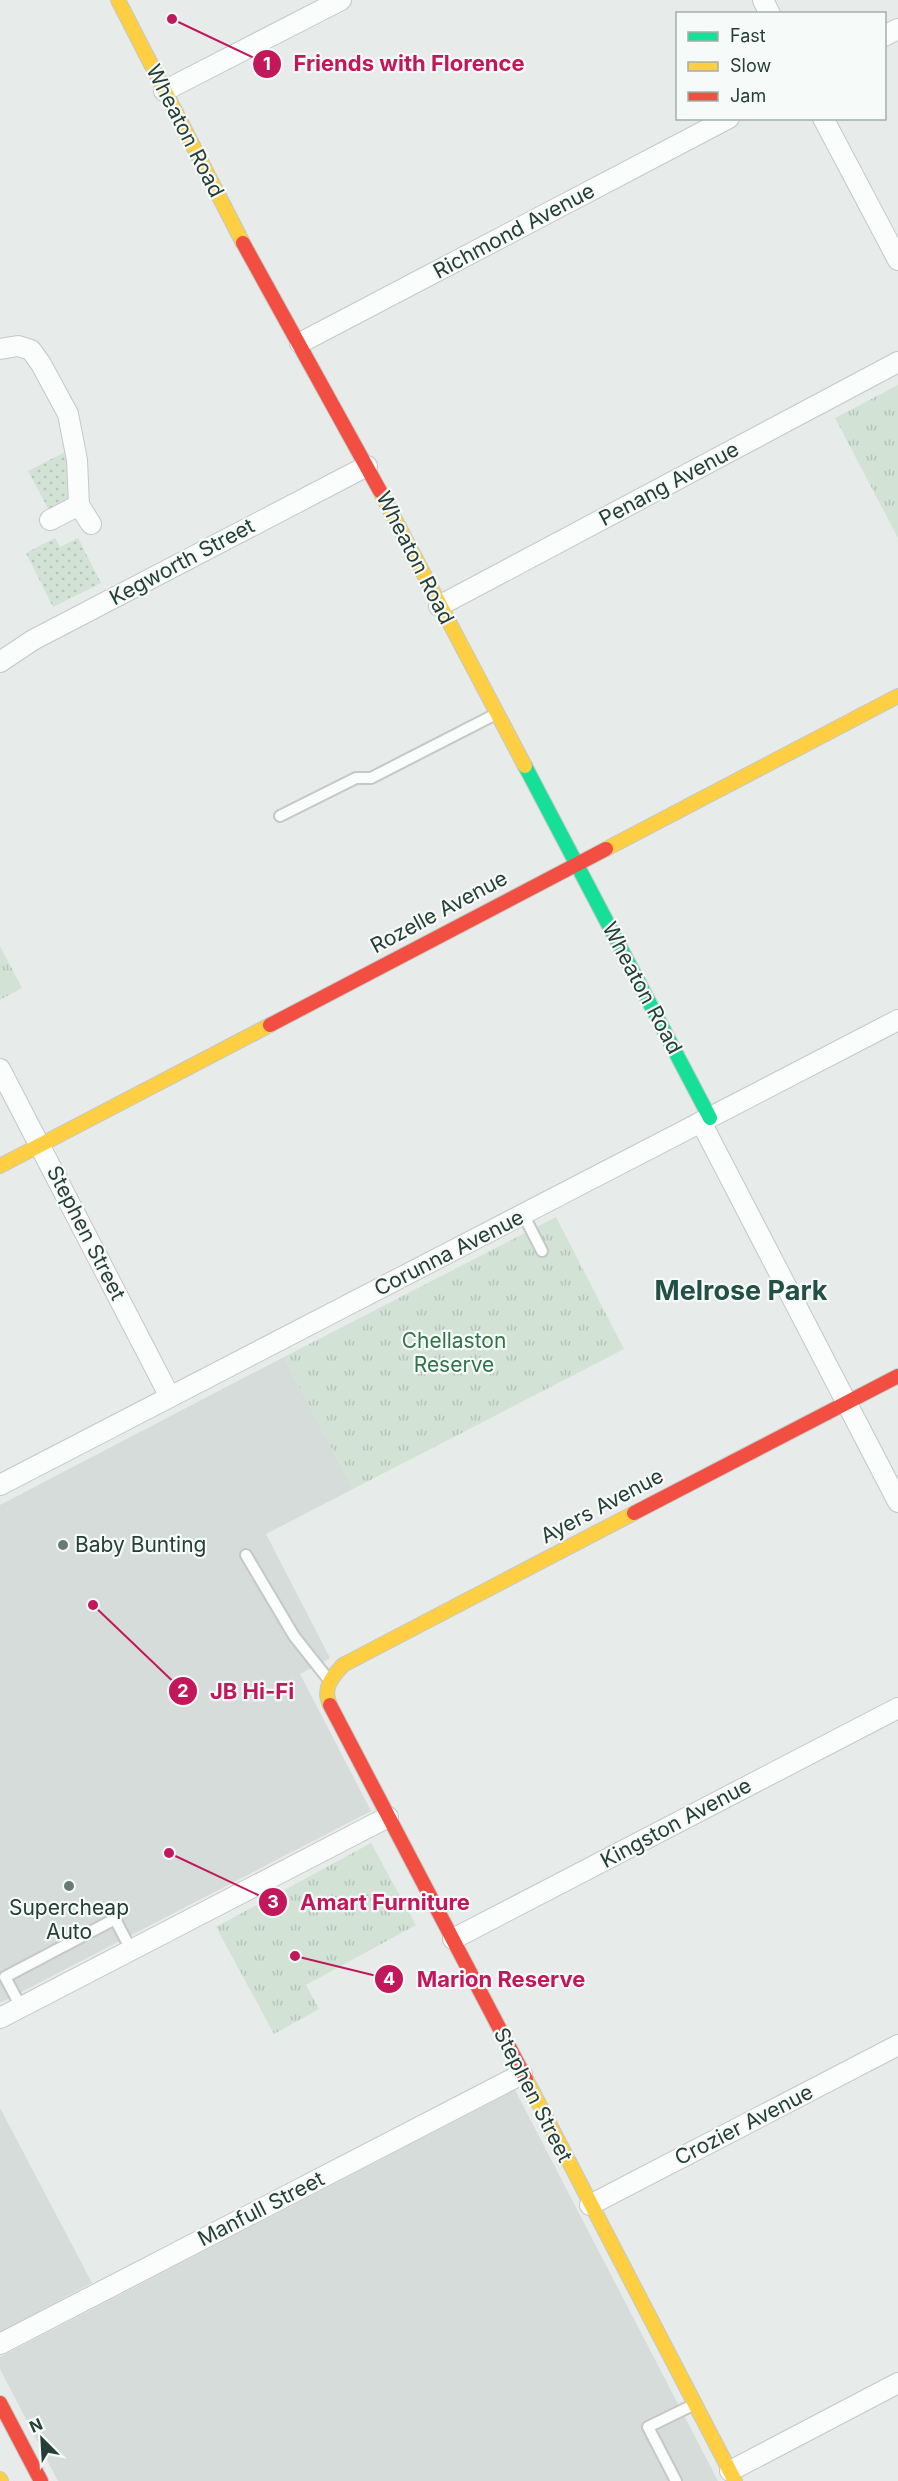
<svg xmlns="http://www.w3.org/2000/svg" width="898" height="2481" viewBox="0 0 898 2481" font-family="Inter,sans-serif">
  <defs>
    <pattern id="grass-dots" width="8" height="8" patternUnits="userSpaceOnUse" patternTransform="scale(1.5)"><rect width="8" height="8" fill="#d2e3d6"/><path d="M2 2h.1M6 6h.1" fill="none" stroke="#b4c4b8" stroke-width="1.8" stroke-linecap="round"/></pattern>
    <pattern id="park-tufts" width="24" height="20" patternUnits="userSpaceOnUse" patternTransform="scale(1.5)"><rect width="24" height="20" fill="#d2e3d6"/><path d="M3 7l-1-3M5 7V3M7 7l1-3M15 17l-1-3M17 17v-4M19 17l1-3" fill="none" stroke="#b4c4b8"/></pattern>
  </defs>
  <rect width="100%" height="100%" fill="#e7ebe9"/>
  <!-- built -->
  <g fill="#d5dcd9">
    <path d="M284,1357l69,132 -87,45 64,124 -30,16 71,137 -371,192v-498z"/>
    <path d="M515,2090l203,391h-660l-58,-112v-12z"/>
    <path d="M0,2108l92,175 -92,49z"/>
  </g>
  <!-- grass -->
  <g fill="url(#grass-dots)">
    <path d="M65,452l5,46 -21,12 -21,-39z"/>
    <path d="M55,538l5,9 18,-9 23,45 -48,24 -27,-54z"/>
  </g>
  <!-- park -->
  <g fill="url(#park-tufts)">
    <path d="M898,385v153l-63,-120z"/>
    <path d="M0,946l22,42 -22,12z"/>
    <path d="M556,1217l68,132 -271,140 -69,-132z"/>
    <path d="M371,1843l45,82 -110,60 13,24 -45,25 -58,-107z"/>
  </g>
  <g fill="none" stroke-linecap="round" stroke-linejoin="round">
    <defs>
      <g id="lane">
        <path d="M280,816l76,-38h15l125,-64"/>
        <path d="M523,1214l19,37"/>
        <path d="M246,1555l48,81 34,43"/>
        <path d="M21,2007l-16,-30 110,-58 16,31"/>
        <path d="M676,2481l-28,-54 47,-23"/>
      </g>
      <g id="street">
        <path d="M763,0l7,14"/>
        <path d="M884,36l14,-7"/>
        <path d="M164,91l177,-91"/>
        <path d="M823,118l75,142"/>
        <path d="M300,343l429,-225"/>
        <path d="M0,349l18,-3 13,4 10,14 27,50 9,46 2,45 12,19"/>
        <path d="M50,520l29,-15"/>
        <path d="M439,606l459,-244"/>
        <path d="M0,662l33,-22 334,-174"/>
        <path d="M0,1069l170,328"/>
        <path d="M701,1122l197,380"/>
        <path d="M0,1485l898,-465"/>
        <path d="M453,1939l445,-231"/>
        <path d="M0,2018l388,-201"/>
        <path d="M590,2205l308,-160"/>
        <path d="M0,2344l522,-270"/>
        <path d="M730,2471l168,-88"/>
      </g>
      <path id="fast" d="M525,766l185,352"/>
      <g id="slow">
        <path d="M118,0l125,243"/>
        <path d="M380,491l145,275"/>
        <path d="M606,849l292,-153"/>
        <path d="M0,1166l270,-141"/>
        <path d="M330,1705c-8,-17 2,-28 13,-40l291,-152"/>
        <path d="M526,2079l209,402"/>
        <path d="M0,2479l1,2"/>
      </g>
      <g id="jam">
        <path d="M243,243l137,248"/>
        <path d="M270,1025l336,-176"/>
        <path d="M634,1513l264,-137"/>
        <path d="M330,1705l196,374"/>
        <path d="M0,2403l41,78"/>
      </g>
    </defs>
    <!-- lane casing -->
    <use href="#lane" stroke="#c4c8c6" stroke-width="14"/>
    <!-- street casing -->
    <use href="#street" stroke="#c4c8c6" stroke-width="22"/>
    <!-- fast casing -->
    <use href="#fast" stroke="#c3c9c6" stroke-width="16"/>
    <!-- slow casing -->
    <use href="#slow" stroke="#c3c9c6" stroke-width="16"/>
    <!-- jam casing -->
    <use href="#jam" stroke="#c3c9c6" stroke-width="16"/>
    <!-- lane -->
    <use href="#lane" stroke="#fbfcfc" stroke-width="10"/>
    <!-- street -->
    <use href="#street" stroke="#fbfcfc" stroke-width="20"/>
    <!-- fast -->
    <use href="#fast" stroke="#16e098" stroke-width="14"/>
    <!-- slow -->
    <use href="#slow" stroke="#ffcf43" stroke-width="14"/>
    <!-- jam -->
    <use href="#jam" stroke="#f24e42" stroke-width="14"/>
  </g>
  <!-- markers -->
  <g fill="#697b75" stroke="#f6faf8" stroke-width="2">
    <circle cx="63" cy="1545" r="6"/>
    <circle cx="69" cy="1886" r="6"/>
  </g>
  <g text-anchor="middle" stroke-width="4.5" stroke-linejoin="round" paint-order="stroke">
    <!-- street labels -->
    <g font-size="21" fill="#253e37" stroke="#f6faf8">
      <text transform="translate(185 131) rotate(63)" y="7">Wheaton Road</text>
      <text transform="translate(514 231) rotate(-28)" y="7">Richmond Avenue</text>
      <text transform="translate(669 484) rotate(-28)" y="7">Penang Avenue</text>
      <text transform="translate(415 558) rotate(63)" y="7">Wheaton Road</text>
      <text transform="translate(182 562) rotate(-28)" y="7">Kegworth Street</text>
      <text transform="translate(439 912) rotate(-28)" y="7">Rozelle Avenue</text>
      <text transform="translate(642 988) rotate(62)" y="7">Wheaton Road</text>
      <text transform="translate(86 1233) rotate(63)" y="7">Stephen Street</text>
      <text transform="translate(449 1253) rotate(-27)" y="7">Corunna Avenue</text>
      <text transform="translate(602 1506) rotate(-28)" y="7">Ayers Avenue</text>
      <text transform="translate(676 1823) rotate(-28)" y="7">Kingston Avenue</text>
      <text transform="translate(533 2095) rotate(63)" y="7">Stephen Street</text>
      <text transform="translate(744 2125) rotate(-27)" y="7">Crozier Avenue</text>
      <text transform="translate(261 2209) rotate(-27)" y="7">Manfull Street</text>
    </g>
    <!-- park labels -->
    <g font-size="21" fill="#32734a" stroke="#f6faf8">
      <text x="454" y="1348">Chellaston<tspan x="454" dy="24">Reserve</tspan></text>
    </g>
    <!-- poi labels -->
    <g font-size="21" fill="#253e37" stroke="#f6faf8" text-anchor="start">
      <text x="75" y="1552">Baby Bunting</text>
      <text x="69" y="1915" text-anchor="middle">Supercheap<tspan x="69" dy="24">Auto</tspan></text>
    </g>
    <!-- district labels -->
    <g font-size="27" font-weight="bold" fill="#225044" stroke="#f6faf8">
      <text x="741" y="1300">Melrose Park</text>
    </g>
  </g>
  <!-- callouts -->
  <path fill="none" stroke="#c2185b" stroke-width="2" d="M172 19L267 64M93 1605L183 1691M169 1853L273 1902M295 1956L389 1979"/>
  <g fill="#c2185b" stroke="#f6faf8" stroke-width="2">
    <circle cx="172" cy="19" r="6"/>
    <circle cx="93" cy="1605" r="6"/>
    <circle cx="169" cy="1853" r="6"/>
    <circle cx="295" cy="1956" r="6"/>
    <circle cx="267" cy="64" r="15"/>
    <circle cx="183" cy="1691" r="15"/>
    <circle cx="273" cy="1902" r="15"/>
    <circle cx="389" cy="1979" r="15"/>
  </g>
  <g font-size="18" text-anchor="middle" font-weight="bold" fill="#fff">
    <text x="267" y="70">1</text>
    <text x="183" y="1697">2</text>
    <text x="273" y="1908">3</text>
    <text x="389" y="1985">4</text>
  </g>
  <g font-size="22" text-anchor="middle" font-weight="bold" fill="#c2185b" stroke="#f6faf8" stroke-width="4.5" stroke-linejoin="round" paint-order="stroke">
    <text x="409" y="71">Friends with Florence</text>
    <text x="252" y="1699">JB Hi-Fi</text>
    <text x="385" y="1910">Amart Furniture</text>
    <text x="501" y="1987">Marion Reserve</text>
  </g>
  <!-- legend -->
  <rect x="676" y="12" width="210" height="108" fill="#f6faf8" stroke="#a2afab" stroke-width="1.5"/>
  <rect x="688" y="32" width="30" height="9" fill="#16e098" stroke="#a2afab" stroke-width="1.5"/>
  <text x="730" y="42" font-size="18" fill="#253e37">Fast</text>
  <rect x="688" y="62" width="30" height="9" fill="#ffcf43" stroke="#a2afab" stroke-width="1.5"/>
  <text x="730" y="72" font-size="18" fill="#253e37">Slow</text>
  <rect x="688" y="92" width="30" height="9" fill="#f24e42" stroke="#a2afab" stroke-width="1.5"/>
  <text x="730" y="102" font-size="18" fill="#253e37">Jam</text>
  <!-- north arrow -->
  <g transform="translate(42 2439) rotate(336)" stroke="#f6faf8" stroke-width="4.5" paint-order="stroke">
  <path d="M0-4.5L10 22L0 15L-10 22Z" fill="#253e37"/>
  <text y="-9" font-size="16" font-weight="bold" text-anchor="middle" fill="#253e37">N</text>
  </g>
</svg>
